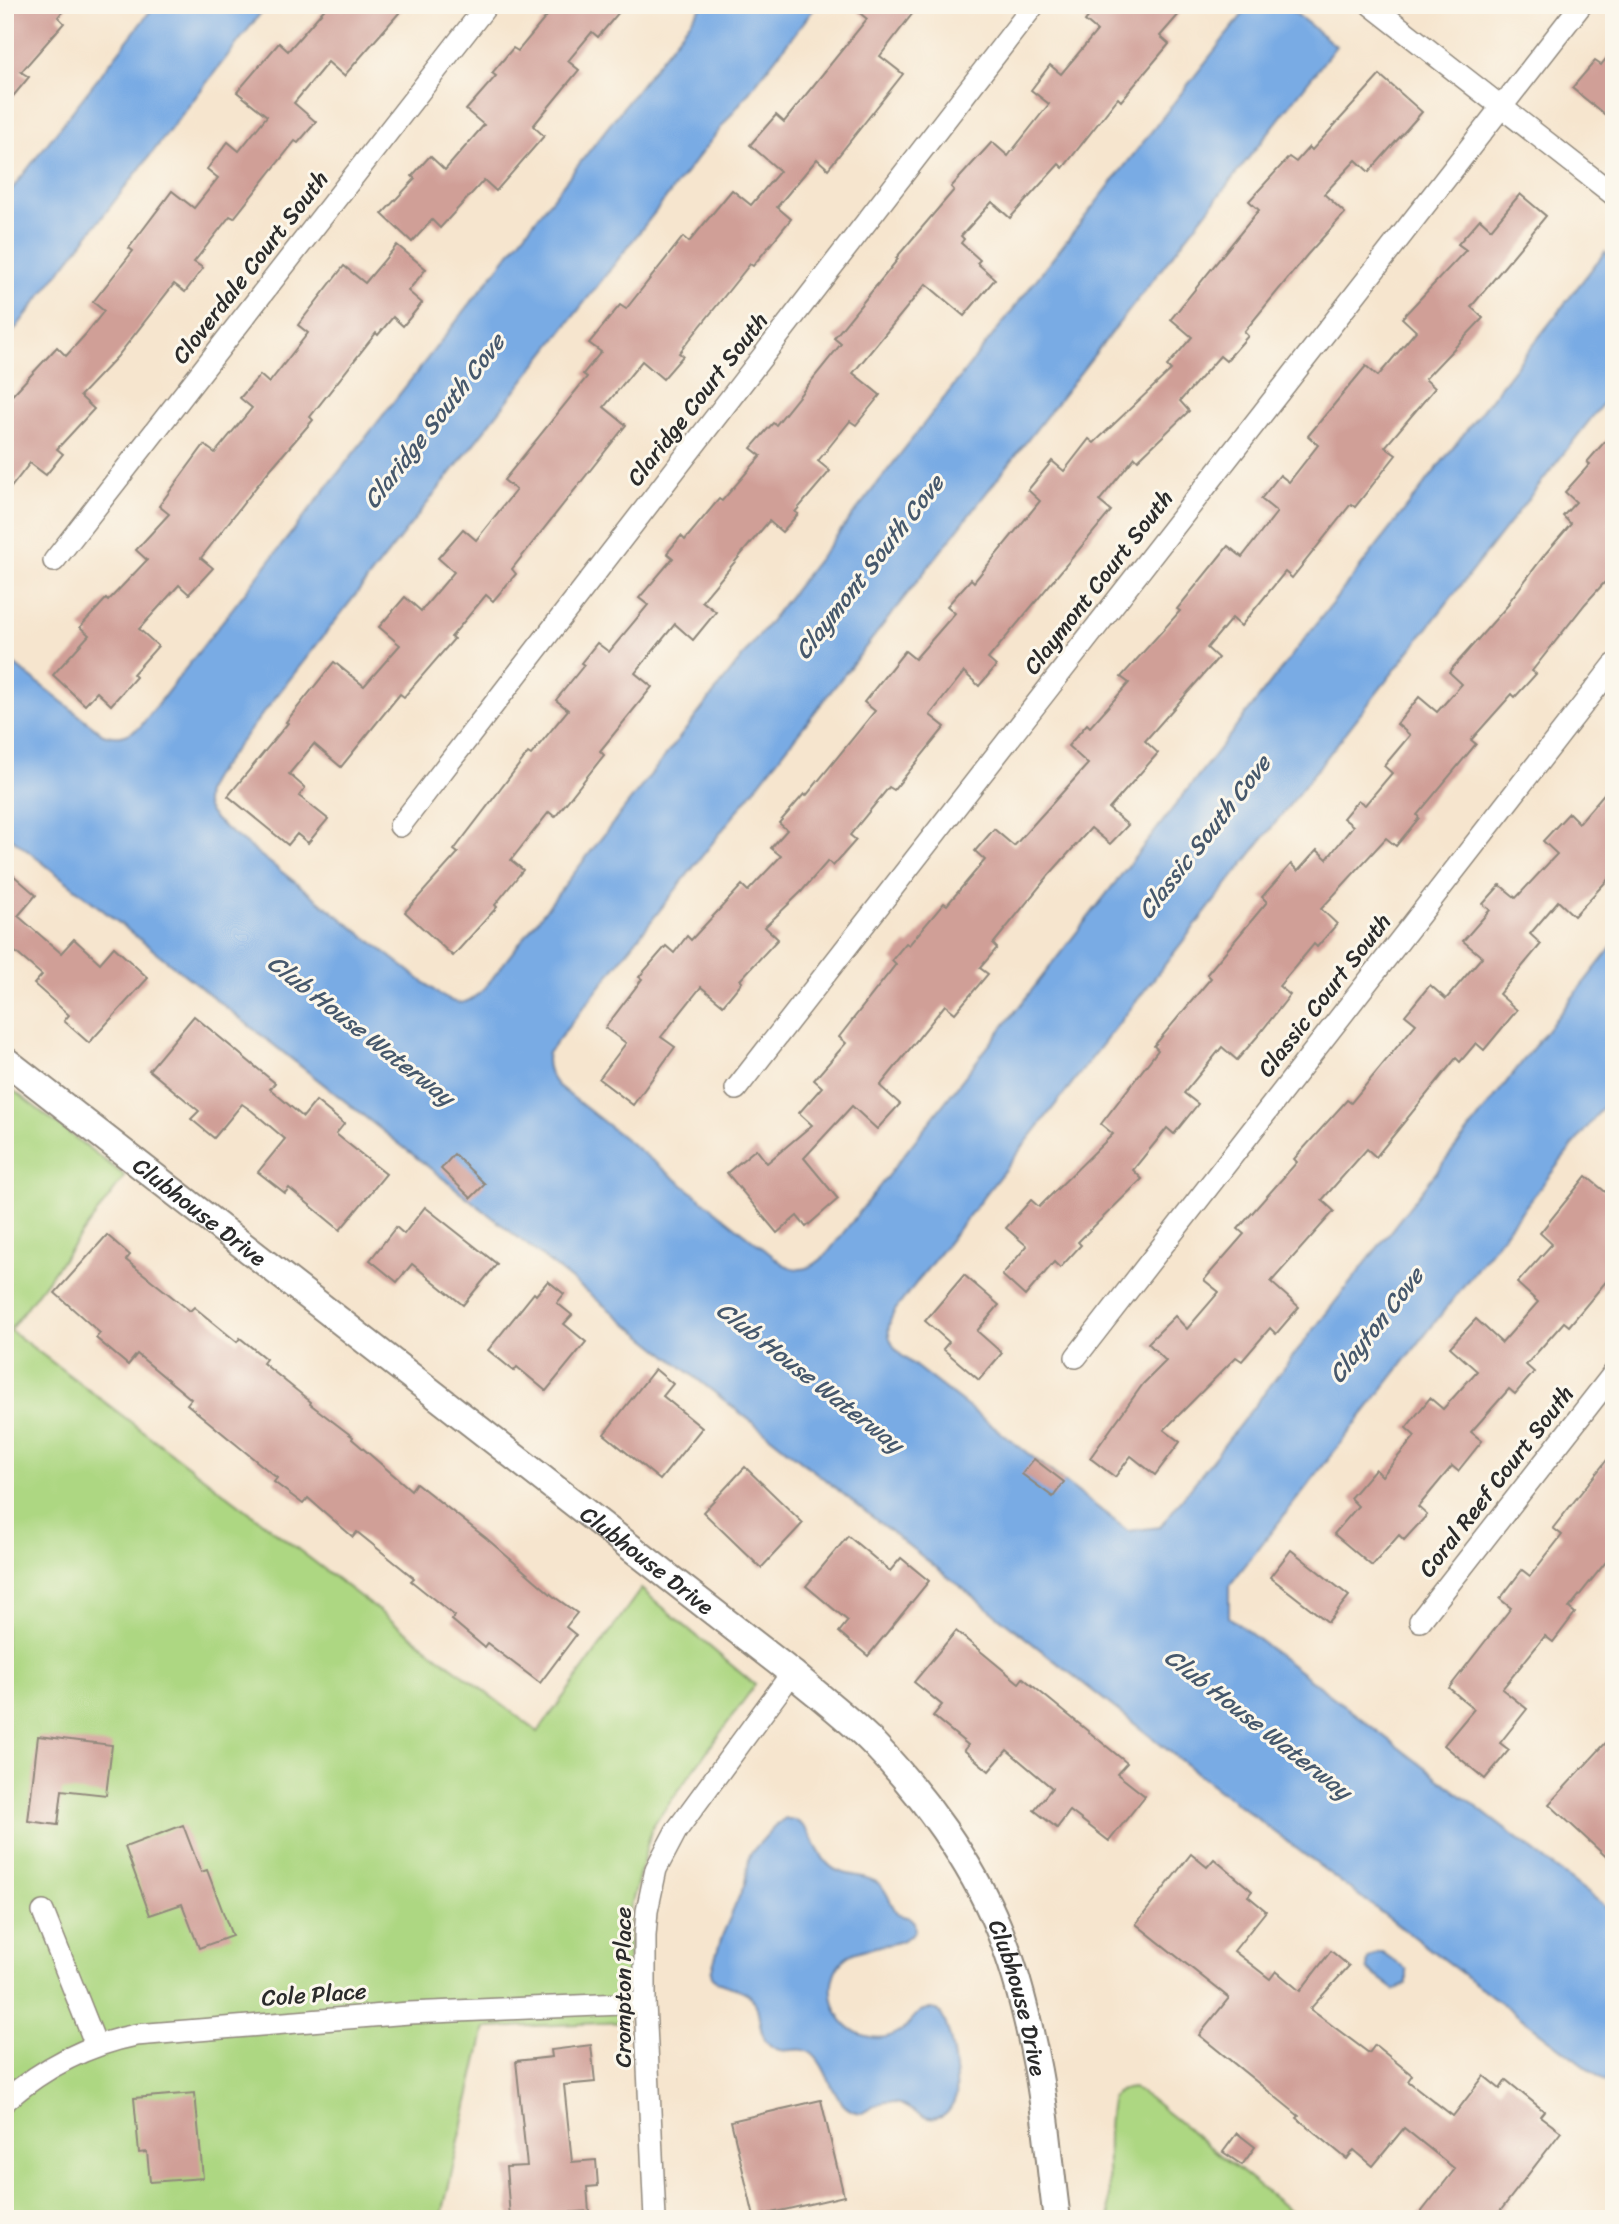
<svg xmlns="http://www.w3.org/2000/svg" width="1619" height="2224" viewBox="0 0 1619 2224" font-family="Sriracha,sans-serif">
  <rect width="100%" height="100%" fill="#fbf7ec"/>
  <filter id="ink" filterUnits="userSpaceOnUse"><feTurbulence type="fractalNoise" baseFrequency=".0143" numOctaves="2"/><feDisplacementMap in="SourceGraphic" scale="14" xChannelSelector="R" yChannelSelector="G"/><feConvolveMatrix kernelMatrix="1 2 1 2 8 2 1 2 1" color-interpolation-filters="sRGB"/></filter>
  <filter id="wash" filterUnits="userSpaceOnUse"><feTurbulence type="fractalNoise" baseFrequency=".00686" numOctaves="4" result="noise"/><feDisplacementMap in="SourceGraphic" scale="28" xChannelSelector="R" yChannelSelector="G"/><feGaussianBlur stdDeviation="1.57" result="paint"/><feColorMatrix in="noise" values="0 0 0 0 0 0 0 0 0 0 0 0 0 0 0 0 0 1.4 0 .05"/><feComposite in="paint" operator="in"/></filter>
  <g filter="url(#wash)">
    <rect width="100%" height="100%" fill="#f6e5ce"/>
    <!-- green -->
    <g fill="#add782" stroke="#6c8156" stroke-width="2">
      <path d="M5,1084l120,92 -115,154 528,402 103,-143 114,96 -103,142 -23,87 -2,108 -142,6 -44,191h-436z"/>
      <path d="M1133,2088l16,10 150,120 -189,1c-1,-22 -6,-109 3,-122 5,-7 11,-8 20,-9z"/>
    </g>
    <!-- water -->
    <g fill="#79abe4" stroke="#526b88" stroke-width="2">
      <path d="M155,5h112l-262,337v-144z"/>
      <path d="M703,5h114l-603,771c-15,23 -11,34 10,51l216,168c20,12 26,10 43,-5l767,-985h35l51,41 -788,1007c-3,12 1,22 9,32l226,179c18,10 29,4 43,-9l779,-1003 9,8v129l-718,920c-11,17 -10,31 5,46l227,176 32,-4 454,-583v149l-385,493v31l385,296v175l-407,-307 -1202,-948v-176l98,77c15,5 24,2 37,-7z"/>
      <path d="M786,1819c24,-1 27,31 42,45 13,14 35,9 50,19 11,8 12,23 21,32l11,3 4,4 1,8c-18,27 -76,3 -83,54 -1,9 1,18 4,26 12,26 42,36 66,20 8,-5 11,-14 19,-19 4,-2 11,-3 15,-1 15,7 22,71 20,86 -2,8 -8,18 -15,21 -20,8 -35,-18 -55,-15 -9,1 -16,7 -24,11 -31,-2 -30,-44 -51,-60 -13,-9 -27,4 -41,-8 -15,-13 -6,-35 -20,-49 -11,-12 -36,-7 -39,-24l11,-36 23,-53 5,-29 26,-29z"/>
      <path d="M1378,1952h4l25,18v14l-12,6 -28,-21 1,-10z"/>
    </g>
    <g id="blocks">
      <!-- building -->
      <g fill="#d09f97">
        <path d="M5,5h63l-10,12 6,6 -43,49 8,5 -24,29z"/>
        <path d="M328,5h78l-62,71 -16,-14 -34,41 22,19 -18,21 -3,-2 -61,77 -4,-2 -36,46 9,6 -18,24 -11,-8 -57,73 -37,39 14,13 -37,40 6,5 -17,21 -16,-12 -25,32v-92l52,-56 9,9 19,-21 19,-24 -11,-9 40,-51 -4,-3 43,-57 22,17 24,-30 -11,-9 21,-27 11,9 28,-35 -30,-24 42,-49 9,8z"/>
        <path d="M556,5h69l-27,32 -6,-5 -24,29 11,9 -46,56 11,10 -48,55 -12,-11 -44,48 -8,-8 -20,22 -30,-28 33,-35 -3,-3 18,-20 15,14 39,-45 -18,-15 30,-34 -4,-3 21,-25 5,3z"/>
        <path d="M850,5h69l-39,51 23,18 -75,95 -11,-10 -40,48 14,12 -38,47 -3,-2 -71,89 4,3 -20,23 -21,-18 -38,46 22,18 -114,144 4,5 -23,27 -7,-6 -35,42 3,2 -50,58 -4,-3 -59,73 -27,-23 -25,30 16,14 -6,8 29,23 -20,24 -11,-9 -9,11 -60,-49 60,-73 -2,-1 48,-60 30,24 36,-41 -21,-18 26,-30 16,14 33,-39 -16,-14 25,-29 13,11 40,-50 -12,-10 83,-103 -4,-3 18,-22 -12,-9 31,-38 6,4 57,-72 6,5 43,-52 19,15 29,-34 -30,-26 26,-30 8,7 83,-103z"/>
        <path d="M1098,5h89l-27,31 9,8 -48,57 -3,-3 -55,70 -4,-4 -49,54 -18,-16 -31,34 3,3 -3,4 19,17 -3,3 18,16 -31,37 -38,-32 -73,89 27,22 -24,30 -6,-4 -32,40 12,10 -35,41 3,2 -16,18 -13,-11 -67,80 14,11 -23,28 -18,-16 -40,49 17,14 -52,64 4,4 -49,62 -6,-5 -38,48 12,10 -28,35 2,2 -44,49 -48,-44 53,-59 -4,-3 74,-97 3,2 37,-45 -12,-10 28,-35 -3,-2 16,-20 12,9 39,-47 -9,-7 34,-40 -6,-5 14,-17 4,4 34,-41 3,2 39,-45 -10,-8 22,-25 3,2 65,-81 -7,-6 64,-79 -2,-1 58,-68 -3,-3 41,-45 16,14 41,-52 -18,-14 19,-25 11,9 36,-43 -12,-10z"/>
        <path d="M1614,49v73l-42,-34 23,-27 6,4z"/>
        <path d="M1380,75l42,37 -53,60 -13,-12 -32,34 21,19 -38,42 -63,77 4,4 -22,25 -6,-5 -40,45 9,10 -51,49 -3,-3 -36,44 12,10 -123,148 8,7 -17,20 -15,-14 -34,43 15,12 -51,63 -5,-3 -39,48 6,5 -23,26 -5,-5 -27,31 -36,35 13,12 -38,41 2,2 -19,23 -22,-18 -40,50 14,10 -42,58 -34,-26 27,-36 -21,-15 37,-49 -3,-2 27,-31 8,7 13,-17 4,4 51,-55 6,6 33,-35 -10,-8 16,-18 -8,-7 25,-29 2,2 69,-85 -11,-9 41,-51 10,8 40,-46 -8,-7 24,-27 3,3 66,-81 -12,-11 24,-29 12,10 25,-32 5,4 77,-73 -4,-4 25,-29 -21,-18 88,-109 -10,-9 40,-44 7,5 13,-15 3,3z"/>
        <path d="M1520,194l26,22 -75,91 12,11 -58,61 10,9 -50,59 11,8 -41,52 -4,-3 -59,74 -7,-6 -44,54 -9,-8 -25,30 11,10 -73,83 13,12 -49,56 19,16 -18,19 -19,-16 -42,47 -56,69 4,4 -17,20 8,6 -33,39 -10,-8 -65,81 20,18 -23,25 -25,-23 -48,52 34,41 -32,28 -9,-11 -20,17 -50,-60 29,-24 11,14 45,-38 -13,-12 23,-26 -8,-7 32,-37 -7,-6 57,-73 -4,-4 14,-17 3,2 35,-42 3,2 38,-45 -10,-9 19,-22 20,17 74,-82 -20,-18 19,-22 3,3 39,-44 -8,-6 59,-66 -3,-2 51,-63 14,11 35,-45 -16,-13 19,-24 9,7 29,-37 -10,-9 58,-70 12,10 38,-45 -14,-13 64,-68 -8,-6 22,-25 11,10z"/>
        <path d="M397,245l29,24 -18,22 14,12 -19,23 -10,-9 -15,18 -2,-2 -66,84 3,3 -46,53 -66,85 12,10 -24,26 -10,-9 -40,44 19,17 -25,28 3,3 -25,28 -14,-13 -12,13 -32,-30 36,-40 -9,-8 26,-28 2,2 39,-41 -11,-10 33,-36 -10,-8 45,-61 11,8 37,-45 -12,-10 20,-23 9,8 39,-50 -10,-8 46,-59 21,17z"/>
        <path d="M1614,431v141l-29,32 -53,67 4,3 -21,23 -3,-3 -41,46 5,4 -59,71 2,3 -23,28 -10,-8 -65,71 16,15 -20,23 -3,-3 -35,42 11,9 -33,42 -20,23 -15,-13 -38,46 14,11 -24,30 -7,-6 -34,42 9,9 -64,63 3,3 -21,23 -6,-6 -29,34 -23,-21 25,-29 -21,-18 25,-28 8,7 74,-73 -12,-10 57,-74 -4,-4 57,-68 -4,-4 60,-72 -5,-5 29,-33 7,7 19,-21 10,9 26,-33 -10,-8 15,-18 7,5 27,-32 -8,-7 26,-31 -13,-11 22,-27 18,15 25,-28 -13,-12 60,-68 -1,-1 38,-50 25,-29 -8,-8 13,-14 -11,-10 25,-28 -3,-2z"/>
        <path d="M1614,782v91l-40,43 -16,-15 -28,33 11,10 -42,50 18,16 -33,40 -8,-7 -16,19 -4,-4 -80,99 -9,-8 -45,51 12,11 -63,71 28,25 -23,27 -6,-6 -28,33 -6,-4 -72,73 16,12 -25,33 -24,-19 -16,21 -25,-19 53,-74 23,-23 -18,-18 27,-27 12,13 32,-37 -15,-12 40,-46 -6,-5 59,-67 -3,-3 53,-59 4,3 65,-79 -11,-9 25,-30 16,14 36,-42 -19,-16 27,-31 -7,-6 17,-19 16,13 41,-44 -14,-13 26,-28 10,10z"/>
        <path d="M5,868l31,27 -18,21 43,37 13,-14 26,24 14,-16 34,31 -59,65 -25,-22 5,-6 -35,-31 8,-9 -37,-32z"/>
        <path d="M194,1016l81,67 -5,6 33,28 13,-16 28,23 -8,10 50,40 -46,56 -51,-42 -4,5 -27,-21 27,-33 -33,-28 -10,-7 -28,34 -23,-19 8,-8 -50,-41z"/>
        <path d="M454,1154l31,30 -14,14 -30,-29z"/>
        <path d="M1586,1176l28,23v73l-45,54 -5,-4 -38,43 8,7 -19,22 -6,-5 -38,43 11,9 -24,30 -6,-5 -34,41 9,8 -23,25 -5,-5 -27,31 -38,-32 24,-28 -8,-8 25,-29 7,7 33,-40 -9,-8 24,-30 13,11 34,-38 -27,-24 26,-28 26,24 36,-41 -21,-19 35,-39 -12,-11z"/>
        <path d="M425,1207l72,57 -34,41 -51,-41 -15,18 -27,-22 26,-33 8,7z"/>
        <path d="M107,1235l23,20 -4,5 64,51 4,-4 43,35 3,-4 26,21 -3,4 48,39 -1,2 43,33 -1,2 59,51 5,-7 70,55 67,58 24,17 -11,14 10,8 -36,48 -53,-40 -3,4 -32,-27 3,-4 -44,-35 3,-3 -57,-46 -4,5 -45,-39 -5,6 -29,-22 3,-4 -90,-74 4,-5 -54,-45 -9,11 -32,-27 4,-5 -45,-40z"/>
        <path d="M964,1275l35,30 -22,26 25,22 -23,27 -36,-31 6,-7 -24,-21z"/>
        <path d="M548,1281l16,13 -7,9 15,12 -8,9 22,18 -40,49 -29,-24 -3,4 -26,-21 46,-57 2,2z"/>
        <path d="M655,1369l18,15 -10,12 39,32 -42,52 -56,-46z"/>
        <path d="M1614,1451v101l-45,56 6,5 -22,29 -8,-6 -43,53 25,20 -27,34 9,7 -24,29 -41,-34 30,-36 -25,-21 62,-80 -11,-9 22,-29 8,6 32,-41 -9,-7z"/>
        <path d="M1034,1459l30,23 -11,15 -31,-23z"/>
        <path d="M745,1467l58,56 -42,45 -58,-56z"/>
        <path d="M848,1536l42,35 11,-13 28,23 -61,75 -29,-24 9,-11 -42,-35z"/>
        <path d="M1291,1550l58,46 -21,26 -58,-45z"/>
        <path d="M956,1631l63,52 4,-5 104,85 -10,11 28,22 -36,45 -39,-30 -13,17 -23,-18 18,-22 -45,-38 -18,21 -25,-21 4,-5 -35,-29 9,-11 -28,-23z"/>
        <path d="M1614,1734v130l-65,-60z"/>
        <path d="M38,1736l74,9 -6,50 -44,-5 -4,35 -30,-4z"/>
        <path d="M183,1825l18,47 6,-2 25,66 -33,12 -17,-44 -32,11 -25,-68z"/>
        <path d="M1191,1854l16,13 7,-8 38,32 -4,5 18,15 -32,40 36,28 6,-8 24,20 31,-40 18,15 -39,43 59,44 6,-8 37,30 -4,6 45,35 31,-40 16,13 6,-9 38,31 -4,5 21,16 -67,87h-78l39,-50 -51,-41 -31,38 -19,-16 -7,9 -50,-41 2,-2 -100,-81 30,-37 -93,-74z"/>
        <path d="M591,2045l4,37 -31,3 8,77 24,-2 2,26 -11,1 2,24 -79,6 -4,-50 21,-1 -11,-105 36,-4 -1,-7z"/>
        <path d="M195,2093l8,85 -53,4 -3,-30 -8,1 -5,-55z"/>
        <path d="M821,2100l23,96 -90,21 -23,-96z"/>
        <path d="M1237,2133l18,14 -13,18 -19,-13z"/>
      </g>
    </g>
  </g>
  <g filter="url(#ink)">
    <use href="#blocks" fill-opacity="0" stroke="#90887c" stroke-width="2"/>
    <g fill="none" stroke-linecap="round" stroke-linejoin="round">
      <defs>
        <g id="minor">
          <path d="M1371,5l243,190"/>
          <path d="M54,561l433,-556"/>
          <path d="M400,826l634,-821"/>
          <path d="M736,1089l845,-1084"/>
          <path d="M1076,1357l538,-692"/>
          <path d="M1420,1621l194,-248"/>
          <path d="M43,1912l53,133"/>
          <path d="M5,2101c38,-33 81,-56 131,-66l273,-22 236,-10"/>
          <path d="M655,2219l-10,-216v-67l2,-25 9,-42 20,-38 116,-158"/>
        </g>
        <g id="tertiary">
          <path id="s1" d="M5,1060l787,613c27,23 56,45 81,70 49,51 98,118 125,184 19,45 31,96 40,144 9,48 12,99 19,148"/>
        </g>
      </defs>
      <!-- minor casing -->
      <use href="#minor" stroke="#90887c" stroke-width="24"/>
      <!-- tertiary casing -->
      <use href="#tertiary" stroke="#90887c" stroke-width="30"/>
      <!-- minor -->
      <use href="#minor" stroke="#fff" stroke-width="21"/>
      <!-- tertiary -->
      <use href="#tertiary" stroke="#fff" stroke-width="26"/>
    </g>
  </g>
  <g text-anchor="middle" stroke-width="6" stroke-linejoin="round" paint-order="stroke">
    <!-- street labels -->
    <g font-size="23" fill="#2b2b2b" stroke="#fbf7ec">
      <text transform="translate(250 267) rotate(-52)" y="8">Cloverdale Court South</text>
      <text transform="translate(697 399) rotate(-52)" y="8">Claridge Court South</text>
      <text transform="translate(1098 582) rotate(-52)" y="8">Claymont Court South</text>
      <text transform="translate(1324 995) rotate(-52)" y="8">Classic Court South</text>
      <text dy="8" stroke="none"><textPath href="#s1" startOffset="247">Clubhouse Drive</textPath></text>
      <text transform="translate(1496 1481) rotate(-52)" y="8">Coral Reef Court South</text>
      <text dy="8" stroke="none"><textPath href="#s1" startOffset="814">Clubhouse Drive</textPath></text>
      <text transform="translate(623 1987) rotate(-90)" y="8">Crompton Place</text>
      <text transform="translate(314 1994) rotate(-4)" y="8">Cole Place</text>
      <text dy="8" stroke="none"><textPath href="#s1" startOffset="1402">Clubhouse Drive</textPath></text>
    </g>
    <!-- water labels -->
    <g font-size="24" font-style="italic" fill="#46586c" stroke="#fbf7ec">
      <text transform="translate(434 421) rotate(-52)" y="8">Claridge South Cove</text>
      <text transform="translate(869 567) rotate(-52)" y="8">Claymont South Cove</text>
      <text transform="translate(1204 837) rotate(-52)" y="8">Classic South Cove</text>
      <text transform="translate(361 1030) rotate(38)" y="8">Club House Waterway</text>
      <text transform="translate(1376 1325) rotate(-52)" y="8">Clayton Cove</text>
      <text transform="translate(810 1377) rotate(38)" y="8">Club House Waterway</text>
      <text transform="translate(1258 1724) rotate(38)" y="8">Club House Waterway</text>
    </g>
  </g>
  <!-- margin -->
  <rect width="1619" height="2224" fill="none" stroke="#fbf7ec" stroke-width="28"/>
</svg>
